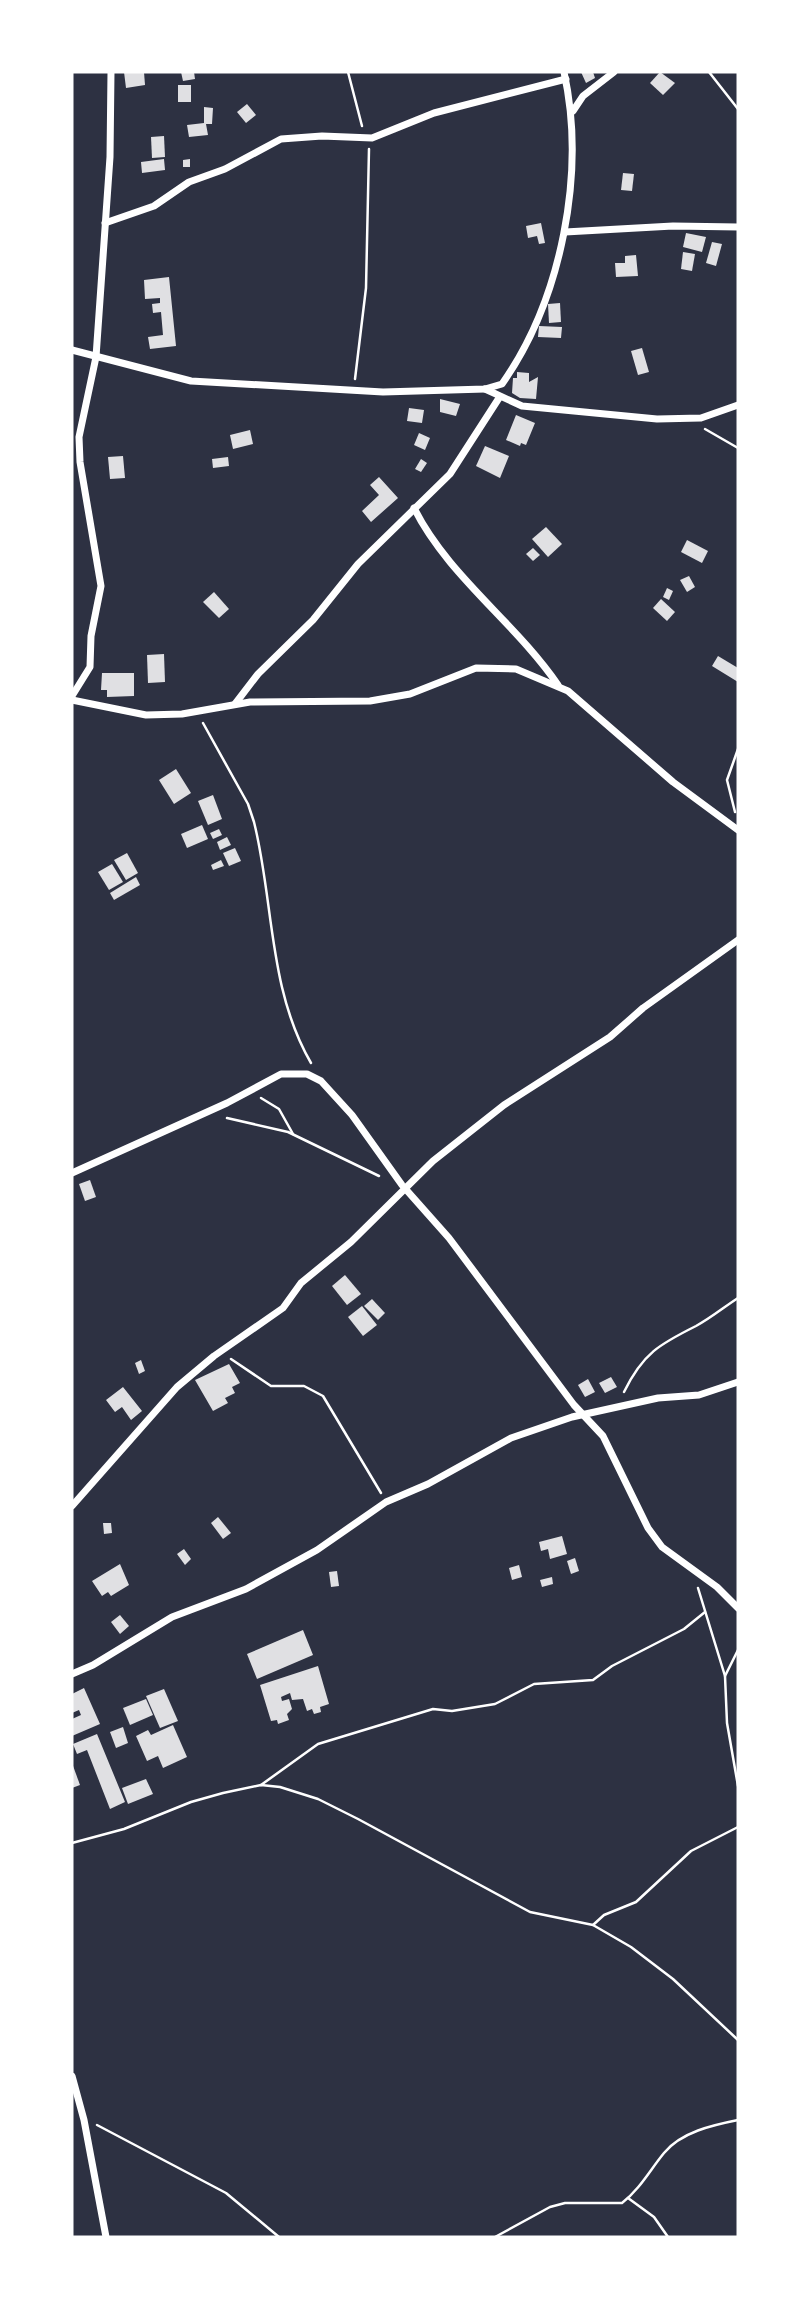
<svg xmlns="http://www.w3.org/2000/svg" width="810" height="2309" viewBox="0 0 810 2309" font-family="Figtree,sans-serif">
  <rect width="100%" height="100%" fill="#2d3142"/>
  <!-- building -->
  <g fill="#e0e0e3">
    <path d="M124,72h20l1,13 -19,3z"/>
    <path d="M181,72h13l1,7 -12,2z"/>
    <path d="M581,72h12l2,6 -9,5z"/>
    <path d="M660,72l15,11 -12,12 -13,-12z"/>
    <rect x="178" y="85" width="13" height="17"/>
    <path d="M247,104l9,11 -10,8 -9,-11z"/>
    <path d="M204,107l9,1 -1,16h-6l2,11 -19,2 -2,-12 17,-2z"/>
    <path d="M164,136l1,21 -13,1 -1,-21z"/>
    <path d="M164,159l1,11 -23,3 -1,-11z"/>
    <path d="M190,159v8h-7v-7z"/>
    <path d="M623,173l11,1 -2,17 -11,-1z"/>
    <path d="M541,223l4,20 -6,1 -2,-8 -9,2 -2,-12z"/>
    <path d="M686,233l20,4 -4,15 -19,-5z"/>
    <path d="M712,242l10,2 -6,22 -10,-3z"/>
    <path d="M683,252l12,2 -3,17 -11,-2z"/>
    <path d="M636,255l2,21 -22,1 -1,-14h10v-7z"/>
    <path d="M169,277l7,69 -26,3 -2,-12 15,-2 -2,-23 -8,1 -1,-9 8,-1v-5l-15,1 -1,-19z"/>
    <path d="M560,303l1,19 -12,1 -1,-19z"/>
    <path d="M539,326l23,1 -1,11 -23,-1z"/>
    <path d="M642,348l7,24 -11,3 -7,-24z"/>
    <path d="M517,372l12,1v9l9,-5 -2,22 -16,-1 -8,-5 1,-15h4z"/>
    <path d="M440,399l20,5 -4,12 -16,-4z"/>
    <path d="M409,408l15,2 -2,13 -15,-2z"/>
    <path d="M516,415l19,8 -9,22 -5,-2 -1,3 -14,-6z"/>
    <path d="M250,430l3,14 -20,5 -3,-14z"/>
    <path d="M419,433l11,5 -5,12 -11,-5z"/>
    <path d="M485,446l24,10 -9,22 -24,-12z"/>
    <path d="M123,456l2,22 -15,1 -2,-22z"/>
    <path d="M228,457l1,9 -16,2 -1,-9z"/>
    <path d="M421,459l6,4 -6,9 -6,-3z"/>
    <path d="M379,477l19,21 -27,24 -9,-11 17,-16 -9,-10z"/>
    <path d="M546,527l16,17 -14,13 -16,-18z"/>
    <path d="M687,540l21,11 -6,12 -21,-11z"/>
    <path d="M533,548l7,7 -7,6 -7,-7z"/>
    <path d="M689,576l6,11 -8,5 -7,-12z"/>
    <path d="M667,588l6,3 -4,9 -6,-3z"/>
    <path d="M214,592l15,17 -10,9 -16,-16z"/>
    <path d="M661,599l14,13 -8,9 -14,-13z"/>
    <path d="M164,654l1,28 -17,1 -1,-28z"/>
    <path d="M718,656l20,12v14l-26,-16z"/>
    <path d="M102,673h32v23l-27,1v-7h-6z"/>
    <path d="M176,769l15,24 -17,11 -15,-24z"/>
    <path d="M213,795l9,24 -14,6 -10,-24z"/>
    <path d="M202,825l6,14 -21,9 -6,-14z"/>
    <path d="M219,829l3,6 -9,4 -3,-6z"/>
    <path d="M227,837l4,8 -11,5 -3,-8z"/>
    <path d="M235,848l6,13 -12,5 -6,-13z"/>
    <path d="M127,853l11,20 -12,7 -12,-20z"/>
    <path d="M221,860l3,6 -11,4 -2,-5z"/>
    <path d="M112,864l11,18 -14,8 -11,-18z"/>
    <path d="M136,877l4,8 -26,15 -4,-7z"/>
    <path d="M90,1180l6,17 -11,4 -6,-17z"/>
    <path d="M345,1275l16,19 -14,11 -15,-19z"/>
    <path d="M372,1299l13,14 -7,7 -14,-14z"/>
    <path d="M362,1306l15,19 -14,11 -15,-19z"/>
    <path d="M141,1360l4,11 -6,3 -4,-11z"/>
    <path d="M229,1364l11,19 -8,4 3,6 -10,5 3,5 -15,8 -18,-31z"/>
    <path d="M611,1377l6,10 -12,6 -6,-10z"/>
    <path d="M588,1379l7,13 -10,5 -7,-12z"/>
    <path d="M123,1387l19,24 -11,9 -9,-13 -7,5 -9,-12z"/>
    <path d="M218,1517l13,16 -8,6 -12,-16z"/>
    <path d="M103,1523h8l1,10 -8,1z"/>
    <path d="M562,1536l5,18 -17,5 -2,-10 -7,2 -2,-9z"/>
    <path d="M184,1549l7,10 -6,6 -8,-11z"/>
    <path d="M575,1558l4,13 -8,3 -4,-13z"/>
    <path d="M120,1564l9,21 -18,11 -3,-4 -6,4 -10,-15z"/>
    <path d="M519,1565l3,12 -10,3 -3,-12z"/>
    <path d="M337,1571l2,15 -8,1 -2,-15z"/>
    <path d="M552,1577l1,7 -11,3 -2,-7z"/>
    <path d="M120,1615l9,11 -9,8 -9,-12z"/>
    <path d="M303,1630l10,25 -56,24 -10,-25z"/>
    <path d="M318,1666l11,38 -9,3 1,5 -7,2 -2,-5 -5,2 -4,-12 -11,1 -2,-7 -9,4 1,4 7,-2 3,10 -5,5 2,6 -11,4 -1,-4 -6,1 -11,-36z"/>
    <path d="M84,1688l16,36 -28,12v-17l9,-4 -2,-5 -7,3v-19z"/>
    <path d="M164,1689l14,32 -18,7 -14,-32z"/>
    <path d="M146,1699l7,16 -23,10 -7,-17z"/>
    <path d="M173,1725l14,32 -24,11 -5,-12 -11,5 -11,-25 12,-6 3,5z"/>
    <path d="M123,1727l5,16 -12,5 -6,-16z"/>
    <path d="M97,1734l28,68 -15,7 -23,-59 -10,4 -4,-10z"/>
    <path d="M72,1763l8,22 -8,3z"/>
    <path d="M146,1779l7,15 -25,10 -6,-16z"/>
  </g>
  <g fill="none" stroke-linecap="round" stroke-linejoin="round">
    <!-- path -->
    <g stroke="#fff" stroke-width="2.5">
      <path d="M348,72l14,54"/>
      <path d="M709,72l29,37"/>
      <path d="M355,379l11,-91 3,-139"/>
      <path d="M705,429l33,19"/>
      <path d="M203,723l45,81 6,18c20,80 14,167 57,241"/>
      <path d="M735,812l-8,-32 11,-31"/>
      <path d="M261,1098l18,11 14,25"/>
      <path d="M227,1118l61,14 91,44"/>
      <path d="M231,1359l40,27h33l19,10 58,97"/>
      <path d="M624,1392c19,-39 36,-48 72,-66 15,-8 28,-19 42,-28"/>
      <path d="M698,1588l27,88 2,47 11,63"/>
      <path d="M725,1676l13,-26"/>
      <path d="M261,1785l57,-41 115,-35 19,2 43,-7 39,-20 59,-4 19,-14 72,-37 21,-17"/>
      <path d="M72,1843l52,-14 67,-27 32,-9 38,-8 19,2 38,12 40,20 172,93 63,13 38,22 42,32 65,61"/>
      <path d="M593,1925l11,-10 32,-13 55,-51 47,-24"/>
      <path d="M97,2125l129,68 53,44"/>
      <path d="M628,2198l26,19 14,20"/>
      <path d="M495,2237l55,-30 15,-4h57c18,-14 28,-33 42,-50 17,-21 49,-28 74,-33"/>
    </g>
    <!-- minor -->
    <g stroke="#fff" stroke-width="7">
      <path d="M573,111l10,-15 31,-24"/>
      <path d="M105,223l49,-17 35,-24 36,-13 56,-30 41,-3 50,2 62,-25 132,-34"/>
      <path d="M565,232l108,-6 65,1"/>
      <path d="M72,350l119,31 192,11 102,-3 17,-5c60,-85 84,-212 62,-312"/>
      <path d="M485,389l37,17 135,13 44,-1 37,-13"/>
      <path d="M414,508c34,68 101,114 144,177"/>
      <path d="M72,696l18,-29 1,-31 10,-50 -21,-124 -1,-25 17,-80 14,-200 1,-85"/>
      <path d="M72,700l74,15 36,-1 68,-12 120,-1 40,-7 66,-26 40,1 52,22 105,91 65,48"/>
      <path d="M235,704l23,-30 55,-54 45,-56 92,-90 49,-76"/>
      <path d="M72,1173l155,-70 54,-29h26l14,7 31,34 50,70 47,53 125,167 29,31 45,92 14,19 55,40 21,21"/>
      <path d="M72,1506l105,-119 37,-31 69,-48 18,-25 50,-41 82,-81 71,-56 106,-68 33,-29 95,-68"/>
      <path d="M72,1674l21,-9 79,-48 74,-28 71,-39 69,-48 42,-18 83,-46 61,-21 86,-19 41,-3 39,-13"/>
      <path d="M72,2076l12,44 22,117"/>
    </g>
  </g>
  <!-- border -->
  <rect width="810" height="2309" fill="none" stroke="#ffffff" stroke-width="147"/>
</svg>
